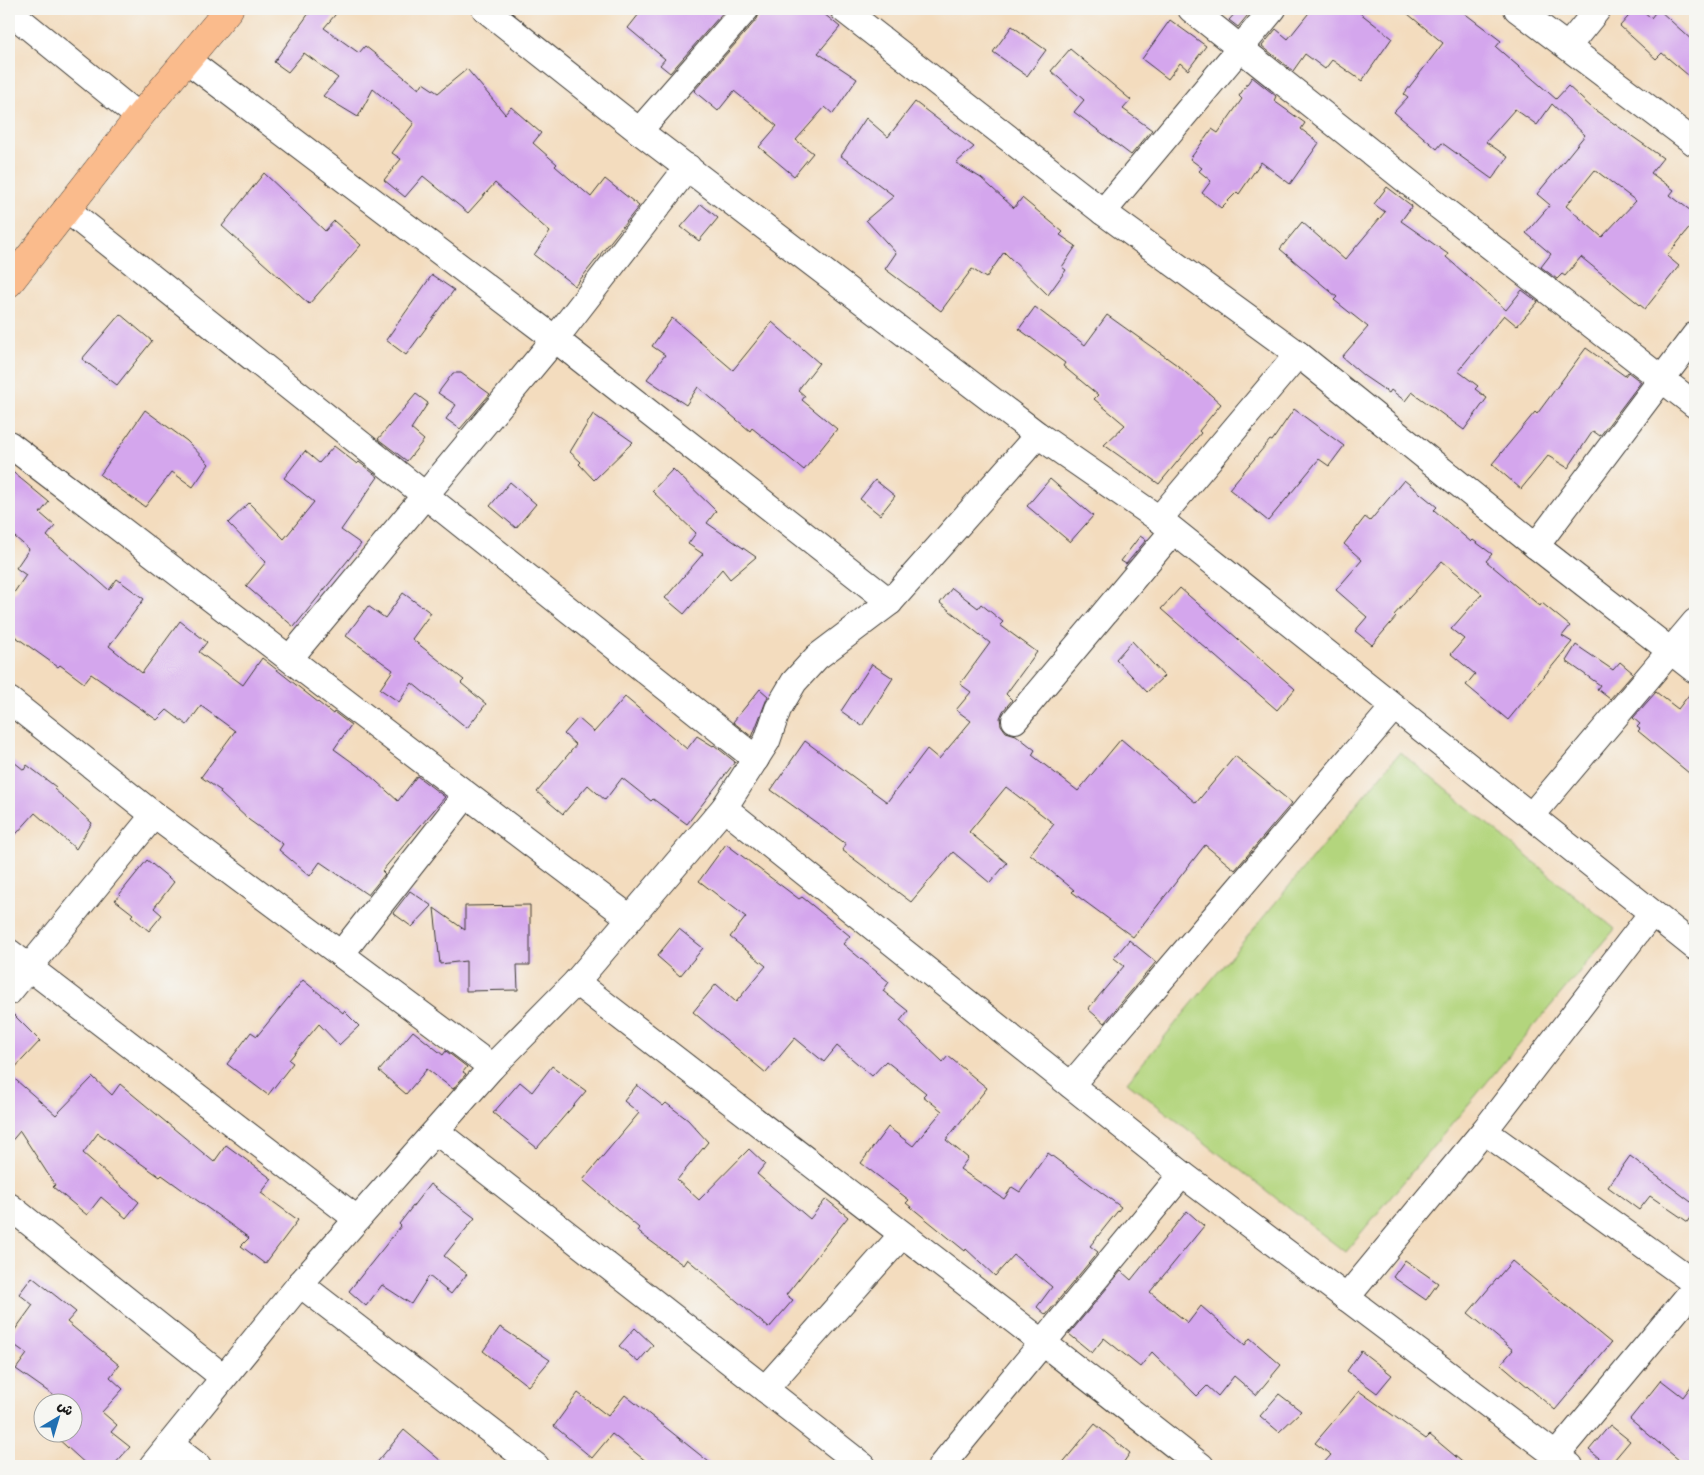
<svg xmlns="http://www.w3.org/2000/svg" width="1704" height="1475" viewBox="0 0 1704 1475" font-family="Delius,'Playpen Sans Arabic',sans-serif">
  <rect width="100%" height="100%" fill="#f6f6f2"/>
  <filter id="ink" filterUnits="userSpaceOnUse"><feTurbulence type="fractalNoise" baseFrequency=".02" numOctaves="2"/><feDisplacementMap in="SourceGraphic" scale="10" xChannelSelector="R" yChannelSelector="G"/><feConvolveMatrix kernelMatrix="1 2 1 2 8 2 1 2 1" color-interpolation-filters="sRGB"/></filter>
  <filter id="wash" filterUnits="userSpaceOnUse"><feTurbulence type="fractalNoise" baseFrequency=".0096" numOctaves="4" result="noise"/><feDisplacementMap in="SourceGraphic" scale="20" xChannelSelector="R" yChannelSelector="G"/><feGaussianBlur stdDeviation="1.12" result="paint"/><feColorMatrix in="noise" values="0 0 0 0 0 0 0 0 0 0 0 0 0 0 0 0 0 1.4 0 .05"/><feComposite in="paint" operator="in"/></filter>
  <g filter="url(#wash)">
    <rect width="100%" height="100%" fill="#f3dcbe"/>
    <!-- green -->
    <path fill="#b3d57d" stroke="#68784c" d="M1400,752l215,177 -270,323 -218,-170z"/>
    <g id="blocks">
      <!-- building -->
      <g fill="#d4a6ed" fill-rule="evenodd">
        <path d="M312,9h28l-16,19 35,25 6,-7 54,43 4,-6 15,10 29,-24 38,45 6,-7 30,26 -8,10 24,21 -2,2 36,31 14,-18 34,27 -64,80 -41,-31 16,-23 -55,-49 -27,30 -45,-37 -18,21 -21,-17 17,-21 -9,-6 22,-30 -41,-34 -15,28 -35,-21 15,-18 -34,-25 -16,19 -14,-10z"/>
        <path d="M643,9h83l-56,64 -10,-8 5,-6 -37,-31z"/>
        <path d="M761,9h57l22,18 -22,26 39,26 -24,35 -8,-7 -29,33 17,13 -19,23 -35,-29 18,-21 -43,-35 -16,20 -24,-20 63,-72z"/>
        <path d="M1239,9l13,1 -14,17 -9,-7z"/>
        <path d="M1312,9h43l37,29 -30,43 -30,-21 -7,9 -20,-15 -12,17 -31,-25 14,-17 12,10z"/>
        <path d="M1402,9h57l42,32 -5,6 60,52 12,-13 24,22 71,50 -12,15 23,17 -4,5 25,19v7l-28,35 12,10 -34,43 -64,-52 -16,19 -3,-2 -5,5 -16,-12 10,-13 -25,-21 24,-28 -13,-11 48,-59 -33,-31 -15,21 -22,-16 -29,33 22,15 -16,22 -50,-36 -5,6 -43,-37 14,-15 -4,-3 39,-51zM1595,170l41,31 -34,36 -36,-31z"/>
        <path d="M1635,9h6l10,9 7,-9 37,34v38l-33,-28 -6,6 -36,-33z"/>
        <path d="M1170,20l36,26 -18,24 -8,-7 -12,16 -26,-20z"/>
        <path d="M1012,26l34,24 -19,26 -34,-24z"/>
        <path d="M1070,49l61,51 -8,9 29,21 -21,25 -57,-43 10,-12 -33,-29z"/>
        <path d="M1252,77l24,19 -2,5 31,22 -4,6 18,14 -29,41 -29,-22 -22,32 -2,-2 -16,16 -19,-15 9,-12 -12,-10 3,-3 -12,-9 22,-30 6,4 24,-34 -3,-3z"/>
        <path d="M915,102l59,45 -18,16 25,15 33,30 8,-10 41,34 -3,3 16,11 -14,21 4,3 -18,25 -44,-43 -18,26 -14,-9 -31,42 -56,-42 11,-16 -30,-33 28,-24 -53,-40 25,-38 22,19z"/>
        <path d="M264,173l61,58 9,-10 27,24 -52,59 -87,-78z"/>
        <path d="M1387,187l25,19 -11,15 47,33 -2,3 60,53 16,-20 16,12 -21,24 -13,-11 -46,56 20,15 -3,3 12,9 -23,32 -52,-38 -7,9 -14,-11 -2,3 -25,-17 -22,-19 26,-30 -34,-27 3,-3 -57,-48 22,-27 43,38 40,-48 -11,-8z"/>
        <path d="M701,204l17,14 -19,23 -18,-14z"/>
        <path d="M432,275l22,15 -48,65 -20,-15z"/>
        <path d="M1035,307l50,38 22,-30 70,50 44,39 -22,27 2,2 -42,51 -55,-39 21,-20 -31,-26 4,-4 -35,-29 2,-3 -46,-34z"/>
        <path d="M120,314l32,27 -35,44 -35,-26z"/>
        <path d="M672,318l61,52 39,-48 47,41 -21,27 7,6 -3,4 35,29 -33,41 -52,-42 -2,3 -52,-44 -12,18 -39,-26 18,-24 -13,-9z"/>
        <path d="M1586,348l39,28 3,-4 13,10 -41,54 -7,-5 -25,37 -20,-12 -27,33 -29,-25 43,-52 2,2z"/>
        <path d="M453,373h8l29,21 -30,35 -14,-10 10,-14 -18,-12z"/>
        <path d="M416,394l12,9 -17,26 13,11 -17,21 -29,-22z"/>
        <path d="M1294,409l50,37 -15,20 -10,-7 -51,62 -39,-32 41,-49 2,1z"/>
        <path d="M145,410l42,31 22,23 -16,23 -21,-15 -27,35 -45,-32z"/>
        <path d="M593,414l40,28 -39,38 -15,-16 2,-2 -11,-10z"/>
        <path d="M334,446l23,18 2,-2 19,15 -37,53 20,14 -67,83 -48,-41 20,-24 -38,-39 21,-20 35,36 30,-37 -30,-24 21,-27 14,12z"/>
        <path d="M9,469l40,33 -9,11 15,13 -8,10 62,54 8,-11 27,20 -35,47 33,27 38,-52 27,21 -8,10 44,33 19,-27 71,56 1,-2 17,13 -17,24 32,23 32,29 19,-25 28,21 -63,74 3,3 -17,21 -48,-33 -10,14 -31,-26 4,-6 -34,-24 -29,-27 1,-2 -20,-14 34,-46 -34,-25 -14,19 -20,-15 -10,10 -66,-46 -7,9 -24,-18 -2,2 -49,-35v-32l17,-25 -10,-7 13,-19 -20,-17z"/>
        <path d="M673,469l43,42 -9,12 49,34 -26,22 -8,-10 -38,45 -19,-16 38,-44 -15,-10 8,-11 -44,-42z"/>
        <path d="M1050,479l43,37 -23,26 -43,-36z"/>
        <path d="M875,480l20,16 -15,19 -20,-16z"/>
        <path d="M1404,480l33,27 -3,3 37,32 2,-2 19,14 -6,7 54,45 2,-3 28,23 -8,10 10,6 -64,78 -42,-35 9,-11 -24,-20 13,-15 -13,-10 31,-35 -40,-33 -48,54 2,2 -24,28 -17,-14 12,-14 -31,-27 26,-30 -18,-16 21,-27 5,4z"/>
        <path d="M510,482l26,22 -20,24 -26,-22z"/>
        <path d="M1140,536l6,4 -20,24 -5,-3z"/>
        <path d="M952,588l26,20 3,-4 22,18 -3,3 37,27 -31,42 6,6 -9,11 -3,7 1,7 5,7 10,3 19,15 -3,5 46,36 43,-52 75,64 39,-47 57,47 -57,67 -30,-25 -72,92 -61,-45 2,-2 -44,-36 24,-30 -48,-37 -37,45 38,31 -17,20 -37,-31 -42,50 -69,-52 4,-6 -75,-54 34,-49 82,61 40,-53 12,10 32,-38 -15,-11 15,-18 -11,-8 30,-41 -50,-40z"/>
        <path d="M1180,588l115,101 -18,21 -116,-101z"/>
        <path d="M403,593l28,20 -19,26 52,41 -3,3 25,21 -19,24 -55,-45 -13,19 -19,-13 13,-19 -47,-34 22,-30 17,12z"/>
        <path d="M1132,641l32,35 -17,16 -31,-33z"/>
        <path d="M1576,645l37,25 7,-8 13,11 -23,26 -13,-10 3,-4 -34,-24z"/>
        <path d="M872,664l21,14 -31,48 -21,-15z"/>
        <path d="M1695,687v91l-57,-47 2,-2 -3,-2 3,-3 -7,-6 23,-26 22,17z"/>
        <path d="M760,689l8,7 -16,41 -19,-15z"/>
        <path d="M625,697l62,52 10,-13 16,10 1,-1 21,17 -48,62 -34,-25 -2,2 -29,-23 -17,22 -17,-15 -25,29 -26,-22 39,-47 -12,-11 14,-16 16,14z"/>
        <path d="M9,758l15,12 3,-5 29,22 -2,2 38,34 -16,26 -41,-36 -26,29z"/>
        <path d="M726,844l73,55 3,-2 48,39 -7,8 46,38 -6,9 25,20 -8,10 43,41 5,-6 39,32 -41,52 22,18 -8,11 44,30 8,-12 8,5 28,-39 73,54 -31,39 8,6 -52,63 -9,-8 15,-20 -38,-32 -19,21 -29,-27 -1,2 -59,-48 3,-3 -48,-37 27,-36 25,19 29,-35 -19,-15 3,-3 -40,-32 -14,15 -35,-30 -13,16 -29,-24 -29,35 -73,-61 23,-28 20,18 30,-36 -36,-29 16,-20 -47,-36z"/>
        <path d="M147,860l27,22 -20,26 8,7 -13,16 -18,-15 2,-2 -18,-14z"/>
        <path d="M410,891l22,15 -20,21 -19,-14z"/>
        <path d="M530,905v60h-13l1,25 -52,1v-30l-26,3 -6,-56 31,22v-24z"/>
        <path d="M679,929l24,19 -23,28 -23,-20z"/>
        <path d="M1129,940l27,22 -52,61 -16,-14 36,-43 -10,-8z"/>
        <path d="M303,980l40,33 1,-2 15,15 -20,19 -20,-21 -30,36 4,3 -25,32 -41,-31 24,-32 6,4z"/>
        <path d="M9,1010l31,31 -31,33z"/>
        <path d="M413,1031l30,24 3,-4 21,16 -4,5 3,2 -13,15 -26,-20 -21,25 -27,-23z"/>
        <path d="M552,1066l34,25 -49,57 -44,-35 27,-31 12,10z"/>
        <path d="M9,1074l47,41 37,-38 19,18 8,-11 94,78 12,-17 46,34 -11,14 37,27 -33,44 -24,-18 8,-8 -87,-63 -2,2 -62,-44 -15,20 56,49 -13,16 -25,-21 -14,18 -34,-28 2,-2 -35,-54 -11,13z"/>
        <path d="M637,1085l26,21 3,-3 22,17 20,22 -31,38 22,20 50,-51 16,15 -8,10 53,45 16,-20 22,18 -62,78 7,5 -24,28 -82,-69 -4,6 -46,-34 2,-3 -56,-48 56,-67 -15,-12z"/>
        <path d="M1630,1156l65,49v7l-7,10 -38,-26 -11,14 -31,-23z"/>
        <path d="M430,1184l45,34 -31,38 23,18 -16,20 -22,-18 -18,28 -29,-19 -16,21 -17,-15 52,-65 -2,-2z"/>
        <path d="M1187,1211l17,15 -54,66 38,31 13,-17 44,39 5,-7 31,27 -25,30 -22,-19 -16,20 -11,-10 -10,10 -45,-44 -12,15 -36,-29 -12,15 -23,-19 52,-63 10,9z"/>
        <path d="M1405,1260l33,23 -12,17 -33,-23z"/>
        <path d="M1512,1261l99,82 -56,67 -54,-46 12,-14 -45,-37z"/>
        <path d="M32,1277l44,35 -9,10 52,43 -9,12 13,12 -21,23 15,13 -6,7 19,15 -17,19h-25l-32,-29 4,-5h12v-15l4,-5 -4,-3v-7h-9l-47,-33 11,-15 -18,-13v-3l24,-33 -14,-11z"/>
        <path d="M500,1327l50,33 -22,26 -45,-35z"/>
        <path d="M635,1328l18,17 -15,17 -19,-16z"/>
        <path d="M1361,1351l31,24 -15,18 -30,-22z"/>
        <path d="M1661,1380l22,17 12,-16v85h-9l-56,-47z"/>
        <path d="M1359,1391l67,48 4,-4 37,31h-146l10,-11 -16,-12z"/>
        <path d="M578,1393l30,23 17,-21 89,71h-62l-40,-32 -20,24 -38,-32z"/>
        <path d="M1279,1394l22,17 -22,21 -19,-16z"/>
        <path d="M1095,1424l35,29 -9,13h-61z"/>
        <path d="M1610,1425l20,16 -21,25 -20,-16z"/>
        <path d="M404,1430l43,36h-73z"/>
      </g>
    </g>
  </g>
  <g filter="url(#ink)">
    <use href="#blocks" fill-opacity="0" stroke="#3c3934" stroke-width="1"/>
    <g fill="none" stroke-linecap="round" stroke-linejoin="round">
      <defs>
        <g id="street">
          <path d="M485,9l154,122 399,304 121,84 536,428"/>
          <path d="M843,9l260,203 195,142 238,192 159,124"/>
          <path d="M1191,9l245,195 259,201"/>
          <path d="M1517,9l178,134"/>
          <path d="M9,11l130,106"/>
          <path d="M1568,46l30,-37"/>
          <path d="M187,60l368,279 335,263"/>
          <path d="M639,131l107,-122"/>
          <path d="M66,209l690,550"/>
          <path d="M1103,212l170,-203"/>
          <path d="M9,444c207,157 412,318 621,474"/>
          <path d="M1159,519l139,-165"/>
          <path d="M1536,546l159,-211"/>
          <path d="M290,658l265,-319 133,-172"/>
          <path d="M9,700l145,115 338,252"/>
          <path d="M1015,720l158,-189"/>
          <path d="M724,808l458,366 388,292"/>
          <path d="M1532,815l163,-193"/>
          <path d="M9,952l348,267"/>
          <path d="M341,954l125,-159"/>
          <path d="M576,982c208,162 418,321 625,484"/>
          <path d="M9,992l145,-177"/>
          <path d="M1071,1085l322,-377"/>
          <path d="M1484,1131l211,152"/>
          <path d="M437,1132l426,334"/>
          <path d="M9,1206l214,171"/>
          <path d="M300,1284l236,182"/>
          <path d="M1346,1298l138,-167 168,-218"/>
          <path d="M765,1389l137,-154"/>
          <path d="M170,1444l28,22"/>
          <path d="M1556,1455l139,-167"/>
          <path d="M152,1466l148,-182 192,-217 84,-85 148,-174 43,-67 11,-32 16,-27 23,-25 73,-55 148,-167"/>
          <path d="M941,1466l241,-292"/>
        </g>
        <path id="highway" d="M9,283l130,-166 90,-108"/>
      </defs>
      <!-- street casing -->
      <use href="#street" stroke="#3c3934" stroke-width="28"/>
      <!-- highway casing -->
      <use href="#highway" stroke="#3c3934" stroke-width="29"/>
      <!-- street -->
      <use href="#street" stroke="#fff" stroke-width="26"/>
      <!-- highway -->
      <use href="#highway" stroke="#fabb8c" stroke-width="28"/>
    </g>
  </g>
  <!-- margin -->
  <rect width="1704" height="1475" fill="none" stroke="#f6f6f2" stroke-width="30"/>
  <!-- north arrow -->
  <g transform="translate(58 1418) rotate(38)"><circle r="24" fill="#f6f6f2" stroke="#9f9f9c"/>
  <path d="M0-4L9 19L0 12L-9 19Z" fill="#1f6fb2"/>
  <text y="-8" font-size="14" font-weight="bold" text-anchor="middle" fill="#1c1c1c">ش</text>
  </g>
</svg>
